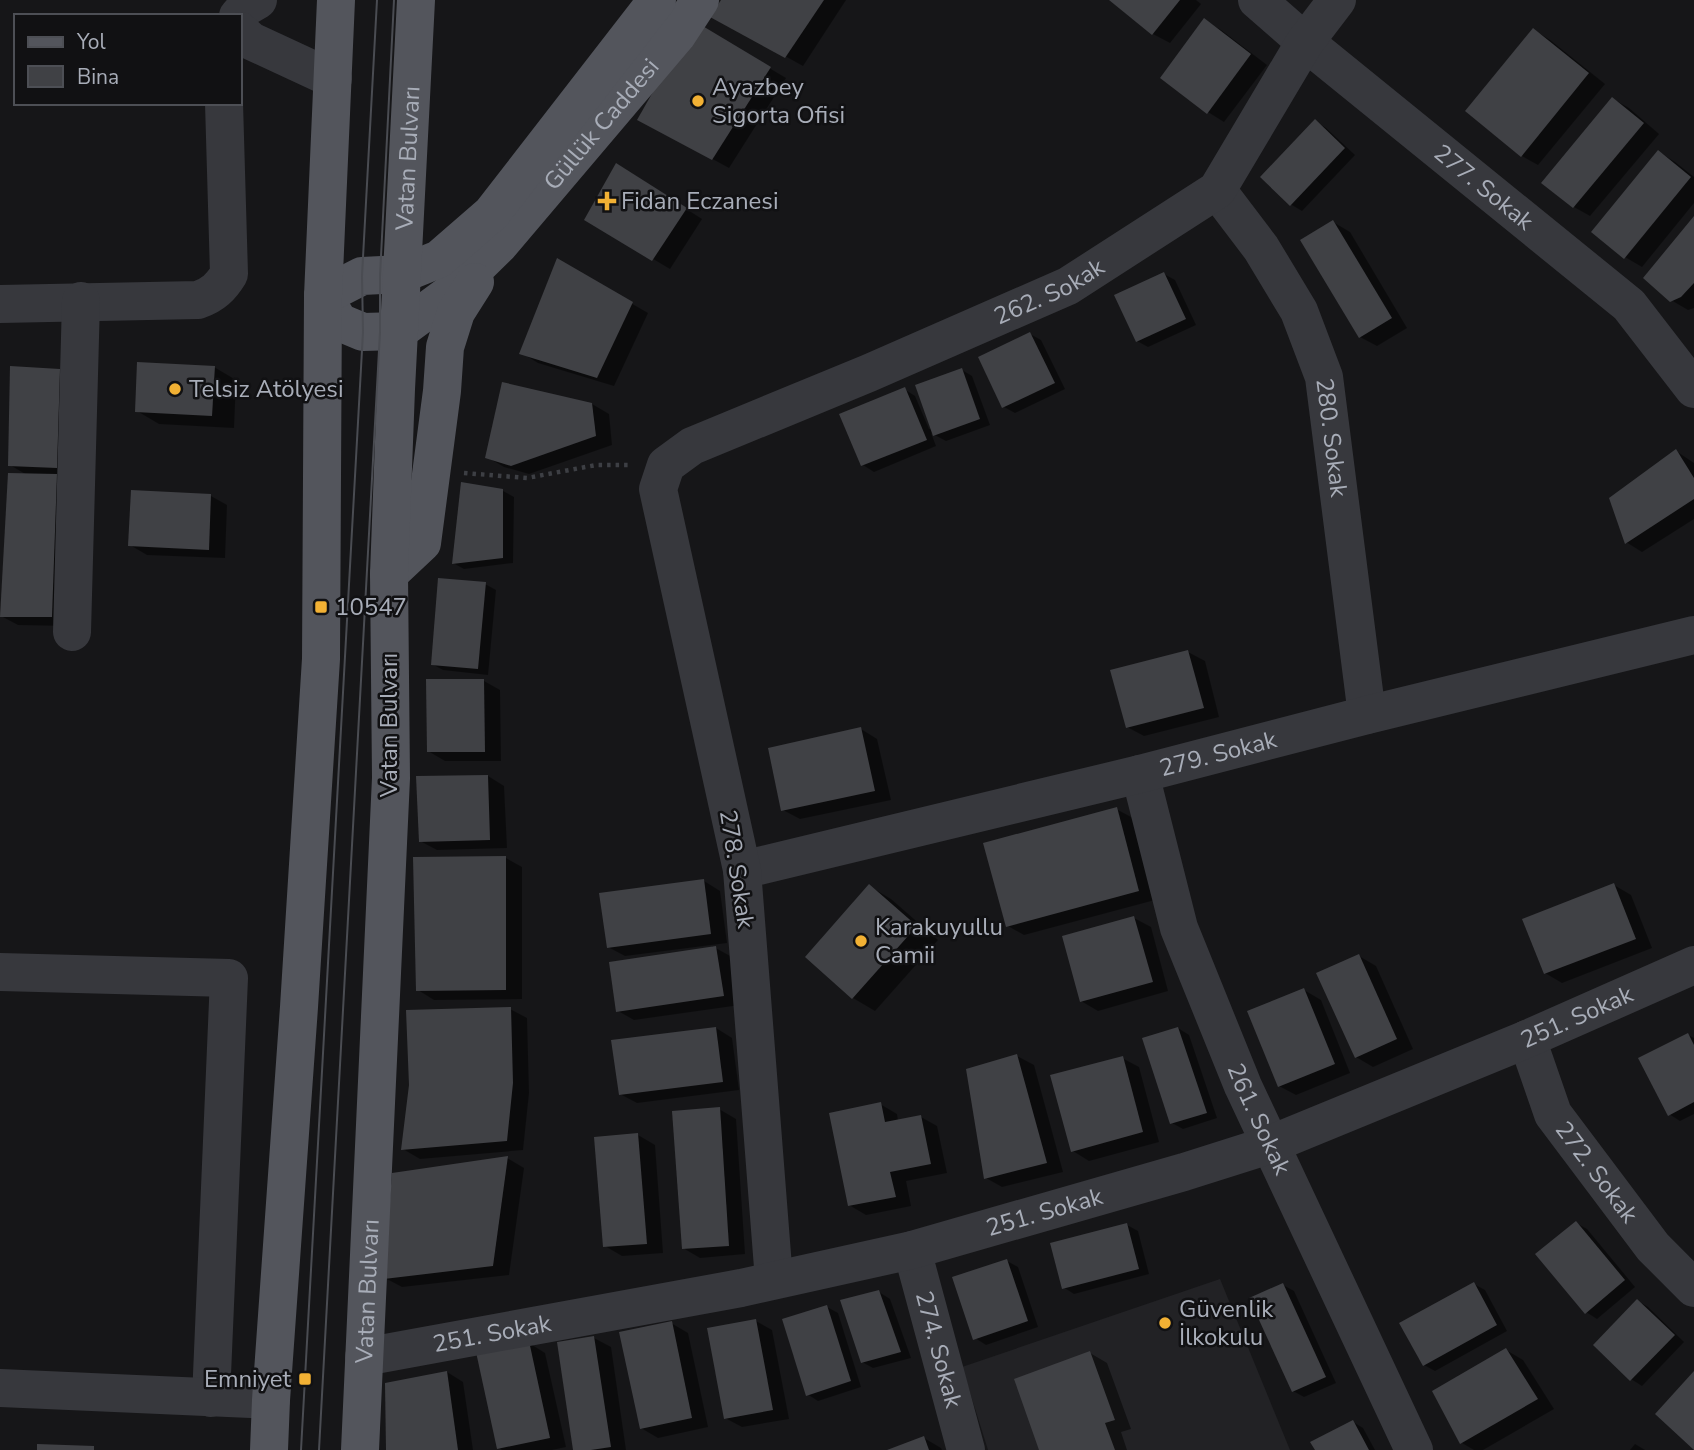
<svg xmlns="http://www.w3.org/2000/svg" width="1694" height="1450" viewBox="0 0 1694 1450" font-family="'Nunito Sans',sans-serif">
  <rect width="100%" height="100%" fill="#161618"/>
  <!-- built -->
  <path fill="#222225" d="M1220,1279l70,171h-302l-26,-83z"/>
  <!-- shadow -->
  <g fill="#0007">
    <path d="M723,0h123l-43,66 -74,-41z"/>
    <path d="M1112,0h84l5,4 -31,39 -17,-9z"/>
    <path d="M1205,21l16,9 46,35 -43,57 -16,-10z"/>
    <path d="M697,25l89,53 -57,90 -73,-40z"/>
    <path d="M1534,30l16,10 55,44 -67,81 -16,-9z"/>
    <path d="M1613,99l16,9 30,26 -69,82 -16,-9z"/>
    <path d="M1315,121l11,7 29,27 -53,56 -10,-6 -29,-28z"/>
    <path d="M1659,152l16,10 19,15v26l-52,64 -17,-10z"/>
    <path d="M633,175l69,44 -32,50 -84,-50z"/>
    <path d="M1694,219v89l-6,2 -17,-10z"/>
    <path d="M1333,222l17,10 57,96 -30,18 -17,-9z"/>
    <path d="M558,261l90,52 -34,73 -76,-23 -16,-10z"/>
    <path d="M1164,274l11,6 21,45 -48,22 -11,-6z"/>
    <path d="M1030,334l11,6 24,49 -50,24 -11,-6z"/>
    <path d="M214,367l22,13 -2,48 -75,-4 -22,-13z"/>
    <path d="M60,370l9,256 -51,-1 -17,-9 26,-141 -17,-10z"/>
    <path d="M962,370l10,6 18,49 -44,16 -15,-8 5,13 -62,26 -11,-7 41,-76 11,7 14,33 3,-1z"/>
    <path d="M592,404l17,10 3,31 -83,29 -25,-7 -17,-10z"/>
    <path d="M1676,451l18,12v56l-52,33 -16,-10z"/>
    <path d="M503,491l11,6 -1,66 -49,6 -11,-6z"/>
    <path d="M211,496l16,9 -2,53 -78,-3 -17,-10z"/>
    <path d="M485,584l11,6 -8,85 -45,-5 -11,-6z"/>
    <path d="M1188,652l17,9 14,56 -75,19 -17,-9z"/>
    <path d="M484,681l16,9 1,71h-56l-17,-10z"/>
    <path d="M861,729l16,10 14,61 -91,19 -17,-9z"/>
    <path d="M488,776l16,10 3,62 -70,2 -17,-9z"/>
    <path d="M1116,809l17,9 22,82 -131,35 -16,-9z"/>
    <path d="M506,858l16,9v132l-88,1 -16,-10z"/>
    <path d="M704,881l16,10 7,52 -102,13 -17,-9z"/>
    <path d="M1614,885l17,10 21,53 -90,35 -17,-10z"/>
    <path d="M869,886l22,13 47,41 -63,71 -22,-13 -46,-41z"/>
    <path d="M1134,918l17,9 17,64 -70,20 -17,-10z"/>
    <path d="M712,946l20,11 8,48 -106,15 -16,-9 94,-63z"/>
    <path d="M1359,956l17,10 37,83 -40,18 -17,-10z"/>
    <path d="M1304,990l17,10 29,73 -54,22 -17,-9z"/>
    <path d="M510,1009l17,9 2,75 -6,57 -103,9 -17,-10z"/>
    <path d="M716,1028l16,10 7,52 -102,13 -17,-9z"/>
    <path d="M1178,1028l11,7 28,83 -34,11 -11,-6z"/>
    <path d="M1688,1035l6,3v76l-14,7 -11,-7z"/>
    <path d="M1017,1056l17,9 29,107 -61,15 -16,-9z"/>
    <path d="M1122,1058l17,9 20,75 -70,19 -16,-10z"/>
    <path d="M880,1104l17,10 1,7 23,-4 16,9 10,47 -41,8 5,25 -45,9 -17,-10z"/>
    <path d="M719,1109l17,10 9,135 -45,4 -17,-10z"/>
    <path d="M638,1135l17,10 8,108 -41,3 -17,-10z"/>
    <path d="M507,1158l17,10 -15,107 -107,12 -17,-9z"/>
    <path d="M1576,1223l11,6 48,58 -38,32 -11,-7z"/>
    <path d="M1127,1225l11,6 11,43 -75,20 -11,-7z"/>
    <path d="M1007,1261l11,6 20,60 -52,18 -11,-7z"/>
    <path d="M1474,1284l11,6 22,41 -72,40 -11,-6z"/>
    <path d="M1283,1285l11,6 42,92 -32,14 -11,-6z"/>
    <path d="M879,1292l11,7 21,59 -38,10 -11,-6z"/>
    <path d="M1638,1301l10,6 36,35 -42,44 -11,-7z"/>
    <path d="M827,1307l11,6 23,74 -43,14 -11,-7z"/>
    <path d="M756,1321l16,9 17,89 -47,8 -17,-9z"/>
    <path d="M671,1323l17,10 20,94 -50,11 -17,-10z"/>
    <path d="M594,1338l17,9 15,103h-51z"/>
    <path d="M529,1343l16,10 21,94 -14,3h-50l-3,-2z"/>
    <path d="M1506,1350l17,10 31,49 -71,41h-9l-12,-7 -28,-51z"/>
    <path d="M1090,1353l17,10 24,66 -10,3 6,18h-86z"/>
    <path d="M447,1372l16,10 10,68h-85z"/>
    <path d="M1353,1422l10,6 12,22h-58z"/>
    <path d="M924,1438l17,10 1,2h-51z"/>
    <path d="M1635,1444l10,6h-15z"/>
  </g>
  <!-- building -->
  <g fill="#404145">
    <path d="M721,0h103l-39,58 -75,-41z"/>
    <path d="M1109,0h71l-28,35z"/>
    <path d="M1204,18l47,36 -44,60 -47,-36z"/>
    <path d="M696,22l75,45 -59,93 -75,-40 21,-37z"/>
    <path d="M1533,28l56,45 -68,84 -56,-46z"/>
    <path d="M1612,97l32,26 -71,85 -32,-25z"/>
    <path d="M1315,119l30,29 -55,58 -30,-29z"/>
    <path d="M1658,150l33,27 -67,82 -33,-27z"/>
    <path d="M616,163l71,45 -35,53 -68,-41z"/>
    <path d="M1694,216v67l-13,14 -11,5 -27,-24z"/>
    <path d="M1333,220l59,98 -33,20 -59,-98z"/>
    <path d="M557,258l76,44 -36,76 -78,-24z"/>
    <path d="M1164,272l22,47 -50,23 -22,-47z"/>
    <path d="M1030,332l25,51 -53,25 -24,-51z"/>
    <path d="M137,362l78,4 -3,50 -77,-4z"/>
    <path d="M10,366l50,3 -3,99 -49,-2z"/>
    <path d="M962,368l18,51 -47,17 -18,-51z"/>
    <path d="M502,382l90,21 4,33 -85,30 -26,-8z"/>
    <path d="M905,387l22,53 -66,26 -22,-52z"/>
    <path d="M1676,449l18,29v21l-69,45 -16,-46z"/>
    <path d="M8,473l49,1 -5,143h-52z"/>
    <path d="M461,482l42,7v69l-51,6z"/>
    <path d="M131,490l80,4 -2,56 -81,-4z"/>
    <path d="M438,578l48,4 -8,87 -47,-4z"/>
    <path d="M1188,650l16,58 -78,20 -16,-58z"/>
    <path d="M426,679h58l1,73h-58z"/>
    <path d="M861,727l14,64 -94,20 -13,-63z"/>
    <path d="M488,775l2,65 -71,2 -3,-66z"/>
    <path d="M1117,807l22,84 -133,36 -23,-84z"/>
    <path d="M506,856v134l-90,1 -3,-134z"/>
    <path d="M704,879l7,55 -104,14 -8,-55z"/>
    <path d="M1614,883l22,56 -92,35 -22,-55z"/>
    <path d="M869,884l48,42 -65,73 -47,-42z"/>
    <path d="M1134,916l19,66 -73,20 -18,-66z"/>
    <path d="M716,946l8,50 -108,16 -7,-50z"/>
    <path d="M1359,954l38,85 -42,19 -39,-85z"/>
    <path d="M1304,988l31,76 -57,23 -31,-76z"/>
    <path d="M511,1007l2,76 -6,58 -106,9 8,-65 -3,-75z"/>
    <path d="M716,1027l7,55 -104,13 -8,-55z"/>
    <path d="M1178,1027l29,86 -37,11 -28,-86z"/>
    <path d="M1688,1033l6,12v57l-26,14 -30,-58z"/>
    <path d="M1017,1054l30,109 -63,16 -18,-110z"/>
    <path d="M1123,1056l20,76 -72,20 -21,-77z"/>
    <path d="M881,1102l4,20 36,-7 10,49 -41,8 6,25 -48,9 -19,-93z"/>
    <path d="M720,1107l9,139 -47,3 -10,-138z"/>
    <path d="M638,1133l9,111 -44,3 -9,-110z"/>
    <path d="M508,1156l-15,110 -109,13 8,-106z"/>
    <path d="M1576,1221l49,59 -40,34 -50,-60z"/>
    <path d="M1127,1223l12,46 -77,20 -12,-46z"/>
    <path d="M1007,1259l21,62 -55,19 -21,-63z"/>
    <path d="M1474,1282l23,43 -74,41 -24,-43z"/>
    <path d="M1283,1283l43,94 -34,15 -43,-94z"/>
    <path d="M879,1290l22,62 -40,11 -21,-63z"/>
    <path d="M1637,1299l38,36 -45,46 -37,-36z"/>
    <path d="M827,1305l24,76 -45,15 -24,-77z"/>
    <path d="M756,1319l17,91 -49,9 -17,-91z"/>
    <path d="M672,1321l20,97 -52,11 -21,-97z"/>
    <path d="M594,1336l17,111 -20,3h-18l-16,-108z"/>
    <path d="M529,1341l21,97 -53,11 -21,-97z"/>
    <path d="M1506,1348l32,51 -78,45 -28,-53z"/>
    <path d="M1090,1351l25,69 -10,3 10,27h-76l-25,-71z"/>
    <path d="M447,1371l11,79h-72l-1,-67z"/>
    <path d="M1694,1371v79l-39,-36z"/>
    <path d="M1353,1420l16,30h-54l-5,-8z"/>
    <path d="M924,1436l5,14h-42z"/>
    <path d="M37,1444l57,2v4h-57z"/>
  </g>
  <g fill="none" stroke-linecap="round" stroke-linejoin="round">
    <!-- path -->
    <path stroke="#3d3f44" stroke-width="4.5" stroke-dasharray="3.5 5" stroke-linecap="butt" d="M464,473l63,5 69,-13h36"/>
    <!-- minor -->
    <g stroke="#37383d" stroke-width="38">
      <path id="s1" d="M1257,0l48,42 324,263 65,84"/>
      <path d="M238,16l8,-9 12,-7"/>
      <path d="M240,31l11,10 82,38"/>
      <path id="s2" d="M1217,190l44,58 38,63 25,66 43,338"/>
      <path d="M0,304l198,-4c15,-5 23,-13 31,-26l-5,-171"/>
      <path d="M72,632l9,-331"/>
      <path id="s3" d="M1140,774l39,154 64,158 171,364"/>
      <path id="s4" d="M742,870l398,-96 227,-59 327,-80"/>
      <path d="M0,972l229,6 -18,420"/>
      <path id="s5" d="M1527,1039l26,75 100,133 41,41"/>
      <path id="s6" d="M912,1250l54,200"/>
      <path id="s7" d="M774,1280l-32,-410 -84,-381 8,-24 26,-19 177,-73 199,-87 149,-96 88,-148 32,-42"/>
      <path id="s8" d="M364,1357l377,-69 171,-38 272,-78 85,-27 258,-106 167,-74"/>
      <path d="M0,1388l271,12"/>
    </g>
    <!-- major -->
    <g stroke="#53555c" stroke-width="38">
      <path id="s9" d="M323,296l16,26 24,10 36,-1 49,-36 51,-50 178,-210 23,-35"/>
      <path d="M323,296l39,-20 40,-2 37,-15 53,-46 165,-213"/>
      <path d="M389,574l33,-31 20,-152 3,-44 11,-35 19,-30"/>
      <path d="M269,1450l2,-50 28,-393 22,-348 2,-363 13,-296"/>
      <path id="s10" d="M360,1450l31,-672 -2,-204 7,-185 20,-389"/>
    </g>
    <!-- tram -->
    <g stroke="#4a4c52" stroke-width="2">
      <path d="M301,1450l62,-1118 -1,-56 15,-276"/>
      <path d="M319,1450l61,-1118v-56l14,-276"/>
    </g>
  </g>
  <!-- markers -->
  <g fill="#f2b134" stroke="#111113" stroke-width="2.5">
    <circle cx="698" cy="101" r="7"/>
    <path d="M603.5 190.5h7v7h7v7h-7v7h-7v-7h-7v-7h7z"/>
    <circle cx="175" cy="389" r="7"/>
    <rect x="314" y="600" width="14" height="14" rx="3.5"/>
    <circle cx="861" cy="941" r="7"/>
    <circle cx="1165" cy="1323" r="7"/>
    <rect x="298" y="1372" width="14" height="14" rx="3.5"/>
  </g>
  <g text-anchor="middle" stroke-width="5" stroke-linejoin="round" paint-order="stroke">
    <!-- poi labels -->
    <g font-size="24" fill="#a8adb8" stroke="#111113" text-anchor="start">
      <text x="712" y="95">Ayazbey<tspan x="712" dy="28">Sigorta Ofisi</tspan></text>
      <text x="621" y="209">Fidan Eczanesi</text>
      <text x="189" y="397">Telsiz Atölyesi</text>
      <text x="335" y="615">10547</text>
      <text x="875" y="935">Karakuyullu<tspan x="875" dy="28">Camii</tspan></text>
      <text x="1179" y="1317">Güvenlik<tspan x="1179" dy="28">İlkokulu</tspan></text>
      <text x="291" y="1387" text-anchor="end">Emniyet</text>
    </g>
    <!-- street labels -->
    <g font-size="24" fill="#a8adb8" stroke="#111113">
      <text dy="8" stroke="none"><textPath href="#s9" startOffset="383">Güllük Caddesi</textPath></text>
      <text dy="8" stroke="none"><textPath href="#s10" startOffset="1293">Vatan Bulvarı</textPath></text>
      <text dy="8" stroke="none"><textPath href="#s1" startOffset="294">277. Sokak</textPath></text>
      <text dy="8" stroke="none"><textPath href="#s7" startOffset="1248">262. Sokak</textPath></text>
      <text dy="8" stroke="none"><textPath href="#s2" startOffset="278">280. Sokak</textPath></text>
      <text transform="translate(389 725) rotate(-90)" y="8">Vatan Bulvarı</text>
      <text dy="8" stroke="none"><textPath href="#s4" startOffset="490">279. Sokak</textPath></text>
      <text transform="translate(737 869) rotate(81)" y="8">278. Sokak</text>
      <text dy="8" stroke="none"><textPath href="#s8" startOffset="1264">251. Sokak</textPath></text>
      <text dy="8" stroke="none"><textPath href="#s3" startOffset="366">261. Sokak</textPath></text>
      <text dy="8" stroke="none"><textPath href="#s5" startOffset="152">272. Sokak</textPath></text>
      <text dy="8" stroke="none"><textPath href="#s8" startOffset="696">251. Sokak</textPath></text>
      <text dy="8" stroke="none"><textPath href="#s10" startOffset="159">Vatan Bulvarı</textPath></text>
      <text dy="8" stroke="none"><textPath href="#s8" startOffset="130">251. Sokak</textPath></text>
      <text dy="8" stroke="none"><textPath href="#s6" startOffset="103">274. Sokak</textPath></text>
    </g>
  </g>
  <!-- legend -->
  <rect x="14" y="14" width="228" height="91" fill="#111113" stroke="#4d4f55" stroke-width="2"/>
  <rect x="28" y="37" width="35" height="10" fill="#53555c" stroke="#4d4f55" stroke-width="2"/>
  <text x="77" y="49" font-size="21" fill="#a8adb8">Yol</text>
  <rect x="28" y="66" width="35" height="21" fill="#404145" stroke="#4d4f55" stroke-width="2"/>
  <text x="77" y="84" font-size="21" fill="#a8adb8">Bina</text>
</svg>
